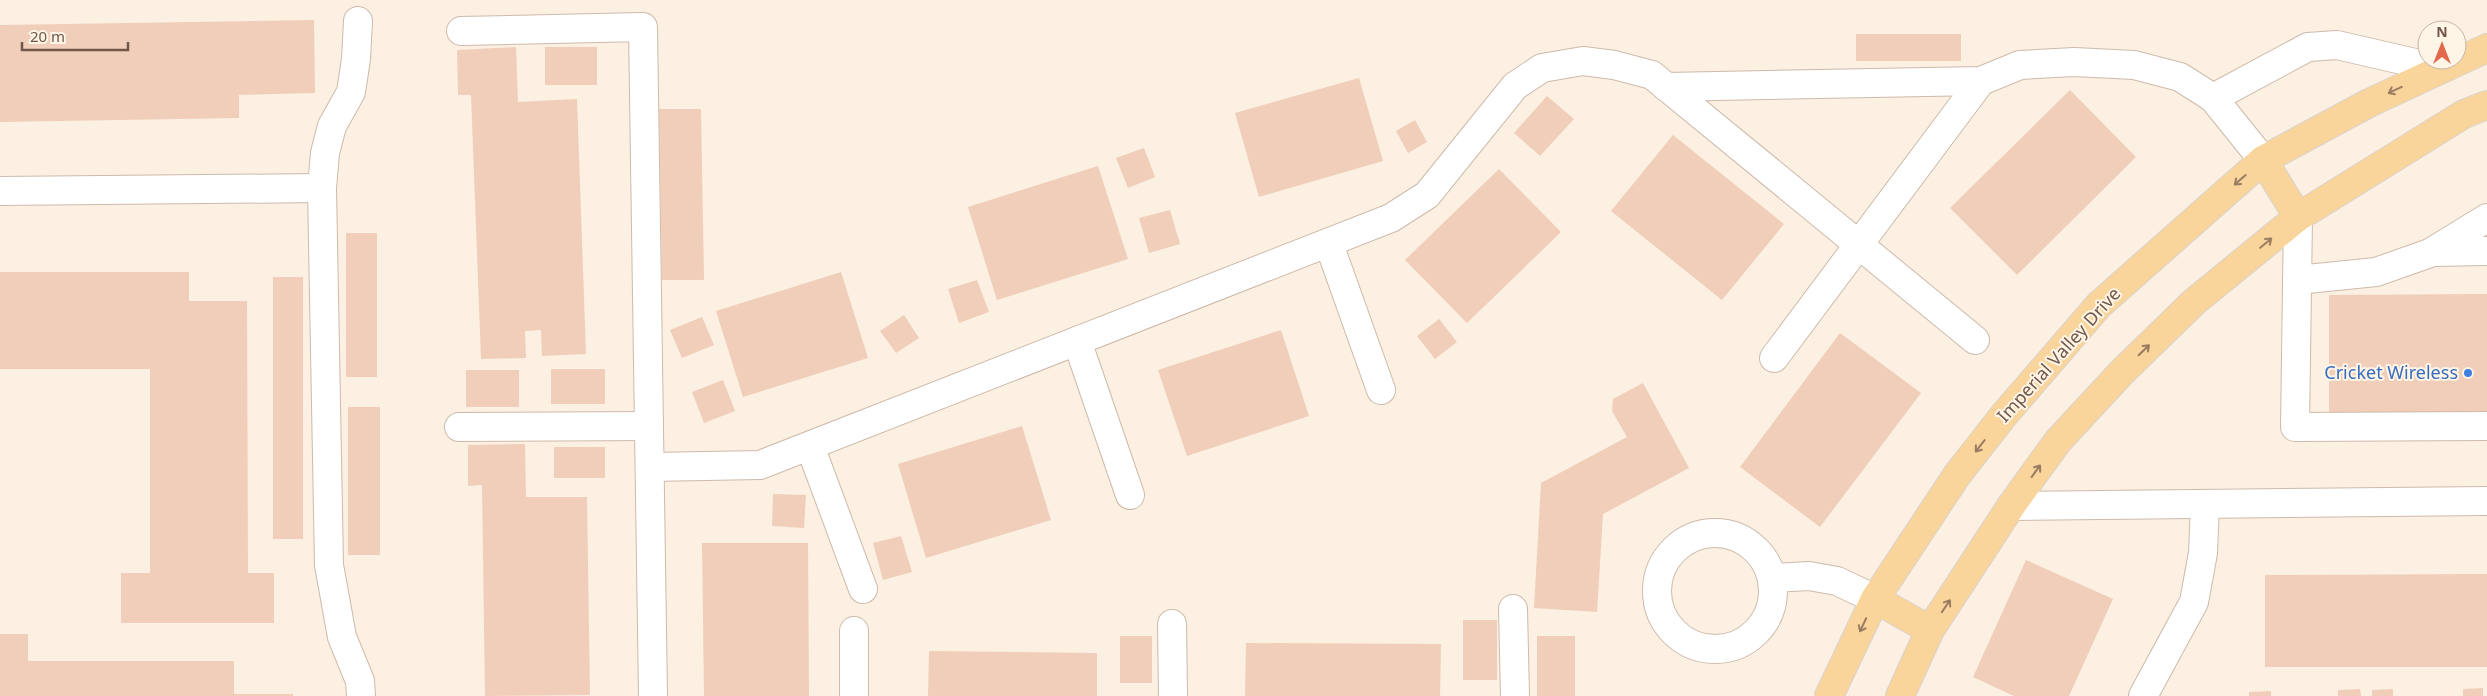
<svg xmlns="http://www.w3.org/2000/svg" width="2487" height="696" viewBox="0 0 2487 696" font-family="'Noto Sans',sans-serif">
  <rect width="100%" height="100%" fill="#fbf0e1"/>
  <!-- building -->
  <g fill="#f0ceb9">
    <path d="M314,20l1,73 -76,2v23l-239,4v-97z"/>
    <rect x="1856" y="34" width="105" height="27"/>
    <path d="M516,47l2,55 59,-3 9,255 -44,2 -1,-26 -16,1 1,27 -45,1 -10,-264h-13l-1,-45z"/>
    <rect x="545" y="47" width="52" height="38"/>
    <path d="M1359,78l24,83 -124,36 -24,-84z"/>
    <path d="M2070,90l66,67 -119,118 -67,-67z"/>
    <path d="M1547,96l27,23 -34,37 -26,-23z"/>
    <path d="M659,109h42l3,171h-42z"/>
    <path d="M1415,120l12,22 -19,11 -12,-22z"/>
    <path d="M1673,135l111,89 -62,76 -111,-89z"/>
    <path d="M1144,148l11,29 -27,11 -12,-30z"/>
    <path d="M1098,166l30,93 -131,41 -29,-93z"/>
    <path d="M1499,169l62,63 -94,91 -62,-63z"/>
    <path d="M1170,210l10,34 -31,9 -10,-35z"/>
    <rect x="346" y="233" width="31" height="144"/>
    <path d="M0,272h189v29h58l1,272h26v50h-153v-50h29v-204h-150z"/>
    <path d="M841,272l27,86 -125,39 -27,-86z"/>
    <rect x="273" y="277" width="30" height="262"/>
    <path d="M977,280l12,32 -30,11 -11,-34z"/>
    <path d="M2487,294v119l-158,1v-119z"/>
    <path d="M904,315l15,23 -23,15 -16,-22z"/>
    <path d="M702,317l12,28 -32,13 -12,-28z"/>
    <path d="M1439,319l18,23 -22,17 -18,-23z"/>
    <path d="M1281,330l28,86 -122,40 -29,-86z"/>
    <path d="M1840,333l81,60 -101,134 -80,-60z"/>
    <rect x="551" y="369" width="54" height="35"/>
    <rect x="466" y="370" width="53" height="37"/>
    <path d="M723,380l12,31 -31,12 -12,-31z"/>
    <path d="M1643,383l46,85 -86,46 -6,98 -63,-4 7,-125 86,-46 -15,-26 1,-12z"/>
    <rect x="348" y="407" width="32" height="148"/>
    <path d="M1022,426l29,94 -125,38 -28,-94z"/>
    <path d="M525,444l1,53h61l3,198 -105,1 -3,-211 -14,1v-41z"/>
    <rect x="554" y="447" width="51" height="31"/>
    <path d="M773,494l33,1 -2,33 -32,-2z"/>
    <path d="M901,536l11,36 -29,8 -10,-37z"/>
    <path d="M702,543h106l1,153h-105z"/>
    <path d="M2026,560l87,39 -44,97h-55l-41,-19z"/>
    <path d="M2487,574v93h-222v-92z"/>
    <rect x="1463" y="620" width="34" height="60"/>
    <path d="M0,634h28v27h206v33h59v2h-293z"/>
    <rect x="1120" y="636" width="32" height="47"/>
    <rect x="1537" y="636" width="38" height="60"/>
    <path d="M1246,643l195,1 -1,52h-195z"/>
    <path d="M929,651l168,2v43h-169z"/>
    <path d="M2483,688v8h-20v-7z"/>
    <path d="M2360,689l1,7h-23v-6z"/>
    <path d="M2393,689v7h-21v-6z"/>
    <path d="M2271,691v5h-22v-4z"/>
  </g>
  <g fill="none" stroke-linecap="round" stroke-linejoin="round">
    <defs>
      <g id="minor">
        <path d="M358,21l-2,38 -5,33 -19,34 -7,27 -3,35 7,377 13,72 18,44 1,15"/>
        <path d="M461,31l182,-4 10,669"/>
        <path d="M1666,87l315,-6 39,-16 54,-3 60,3 46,12 33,21 50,62"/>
        <path d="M2213,98l95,-51 29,-2 104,24"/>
        <path d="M0,191l322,-3"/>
        <path d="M2298,217l-3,210 192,-1"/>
        <path d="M1329,244l52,146"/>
        <path d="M2432,252l55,-1"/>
        <path d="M2297,280l79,-8 54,-19 57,-35"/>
        <path d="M1077,341l53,154"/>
        <path d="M1774,358l207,-277"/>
        <path d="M459,427l190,-1"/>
        <path d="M810,446l53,143"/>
        <path d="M650,467l110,-2 631,-247 36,-23 88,-109 27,-18 41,-7 31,4 38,10 323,265"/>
        <path d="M2011,506l476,-5"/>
        <circle cx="1715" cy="591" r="58"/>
        <path d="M1772,578l37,-2 28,5 38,18"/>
        <path d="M1513,609l2,87"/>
        <path d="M1172,624l1,72"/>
        <path d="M854,631v65"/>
        <path d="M2143,696l51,-94 9,-49 2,-49"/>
      </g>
      <g id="major">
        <path d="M2263,160l35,57"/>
        <path d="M1875,599l55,31"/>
        <path d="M1829,696l46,-97 82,-124 47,-60 95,-110 164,-145 106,-57 118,-55"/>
        <path d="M1900,696l30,-66 81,-124 47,-65 64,-69 72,-70 104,-85 166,-103 23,-9"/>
      </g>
    </defs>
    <!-- minor casing -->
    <use href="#minor" stroke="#cebaab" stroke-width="30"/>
    <!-- major casing -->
    <use href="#major" stroke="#dad3d0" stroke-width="30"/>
    <!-- minor -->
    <use href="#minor" stroke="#fff" stroke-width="28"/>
    <!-- major -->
    <use href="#major" stroke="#f9d49b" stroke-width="28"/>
  </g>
  <!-- one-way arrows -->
  <defs><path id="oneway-shaft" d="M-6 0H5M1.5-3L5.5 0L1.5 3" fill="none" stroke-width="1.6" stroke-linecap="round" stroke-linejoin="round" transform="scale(1.25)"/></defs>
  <g stroke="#9a7c62">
    <use href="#oneway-shaft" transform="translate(2395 90) rotate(155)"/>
    <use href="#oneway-shaft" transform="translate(2240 180) rotate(139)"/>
    <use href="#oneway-shaft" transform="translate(2266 243) rotate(-40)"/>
    <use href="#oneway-shaft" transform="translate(2144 350) rotate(-44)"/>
    <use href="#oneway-shaft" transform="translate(1980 446) rotate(128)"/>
    <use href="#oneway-shaft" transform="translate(2036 471) rotate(-54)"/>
    <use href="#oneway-shaft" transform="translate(1946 606) rotate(-56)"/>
    <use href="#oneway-shaft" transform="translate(1863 625) rotate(115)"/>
  </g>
  <!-- markers -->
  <circle fill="#3f7fe0" stroke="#fff5e7" stroke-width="2" cx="2468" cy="373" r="5"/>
  <g text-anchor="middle" stroke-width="4" stroke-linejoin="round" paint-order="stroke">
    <!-- street labels -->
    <g font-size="18" fill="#715649" stroke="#fff5e7">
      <text transform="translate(2059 355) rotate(-48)" y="6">Imperial Valley Drive</text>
    </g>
    <!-- shop labels -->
    <g font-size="18" fill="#366cbe" stroke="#fff5e7" text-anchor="end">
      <text x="2458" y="379">Cricket Wireless</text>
    </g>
  </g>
  <!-- north arrow -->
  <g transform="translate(2442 45)"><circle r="24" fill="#fff5e7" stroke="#c6b5a8"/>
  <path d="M0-4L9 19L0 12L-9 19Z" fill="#e26849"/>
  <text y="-8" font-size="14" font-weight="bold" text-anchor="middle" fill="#715649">N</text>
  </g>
  <!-- scale -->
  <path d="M22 42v8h106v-8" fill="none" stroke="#715649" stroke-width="2.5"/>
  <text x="30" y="42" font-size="15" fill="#715649" stroke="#fff5e7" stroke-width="4" paint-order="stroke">20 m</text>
</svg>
